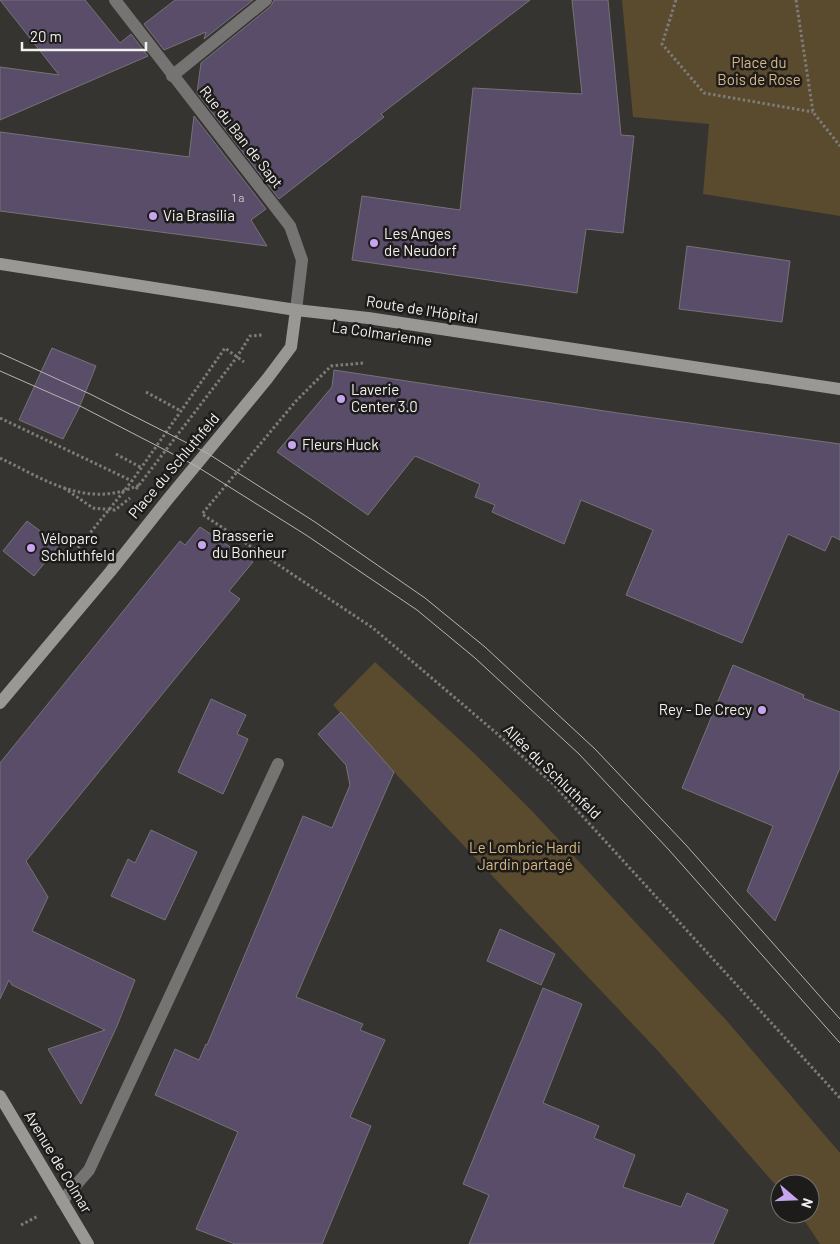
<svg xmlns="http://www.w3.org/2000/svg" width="840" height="1244" viewBox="0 0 840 1244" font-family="Barlow,sans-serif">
  <rect width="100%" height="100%" fill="#363431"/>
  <!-- green -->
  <g fill="#5a4a2e">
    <path d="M622,0h218v216l-137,-22 6,-70 -76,-7z"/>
    <path d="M375,662l100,92 58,58 194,209 113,132v91h-20l-20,-30h10v-30h-30v6l-121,-138 -265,-280 -61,-67z"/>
  </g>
  <!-- building -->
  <g fill="#594d69" stroke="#757377">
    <path d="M0,0h85l35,43 11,-9 17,22 -148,64v-53l59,8z"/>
    <path d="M175,0h78l-49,39 2,-7 -42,18 -20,-26z"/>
    <path d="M274,0h256l-149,114 3,3 -105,82 -82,-106 4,-30 70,-57z"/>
    <path d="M572,0h36l13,135 13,1 -11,97 -37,-4 -9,64 -225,-33 10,-64 98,14 13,-122 109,6z"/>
    <path d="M194,116l72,93 -15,11 16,26 -267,-35v-79l189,25z"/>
    <path d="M687,246l103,15 -8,61 -103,-13z"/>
    <path d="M52,348l44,18 -17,42 -16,31 -44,-19z"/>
    <path d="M334,370l284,43 222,31v96l-8,-4 -7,15 -37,-17 -46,109 -116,-48 27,-65 -72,-30 -17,44 -72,-32 3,-7 -20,-8 5,-13 -65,-28 -47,59 -91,-63 55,-65z"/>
    <path d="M27,521l32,24 -25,31 -31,-25z"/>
    <path d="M200,527l53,35 -24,29 11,8 -214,262 22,36 -16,34 103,49 -18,46 -36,78 -33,-55 57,-19 -93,-45 -3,-5 -9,19v-236l180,-222 5,4z"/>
    <path d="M733,665l71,30 -1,3 37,14v56l-65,153 -28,-30 26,-65 -91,-38z"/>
    <path d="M211,699l35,16 -9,19 11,5 -25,55 -45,-22z"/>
    <path d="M341,712l53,60 -98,225 67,27 -3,6 25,10 -35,77 21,9 -49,118h-87l-39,-15 42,-97 -83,-37 20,-46 24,11 7,-16 1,1 96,-229 29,12 18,-43 -4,-20 -28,-31z"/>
    <path d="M151,830l46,22 -32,68 -54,-24 17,-37 7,4z"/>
    <path d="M500,929l55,25 -14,31 -54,-24z"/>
    <path d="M543,988l39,16 -39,99 56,23 -5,12 41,17 -12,32 58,20 6,-14 41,17 -15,34h-244l20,-49 -26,-11z"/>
  </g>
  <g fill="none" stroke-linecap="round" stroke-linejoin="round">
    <!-- path -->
    <g stroke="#7d7c79" stroke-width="3" stroke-dasharray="2.5 2.5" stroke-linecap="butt">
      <path d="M676,0l-14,44 42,49 109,19"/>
      <path d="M796,0l17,112 27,34"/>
      <path d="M363,363l-32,3 -35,35 -94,113 171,114 121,103 59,53 287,314"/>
      <path d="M146,392l35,19"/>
      <path d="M0,418l132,63"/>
      <path d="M116,454l26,14"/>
      <path d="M0,458c36,17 72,42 114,35 8,-1 17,-5 26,-8"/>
      <path d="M64,488l29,20 22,2 15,-12"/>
      <path d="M136,489l101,-132 13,-21 13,-1"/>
      <path d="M78,548l54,-67 93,-133 19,14"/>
      <path d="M21,1225l17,-9"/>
    </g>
    <!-- lane -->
    <path stroke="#757473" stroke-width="12" d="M62,1201l27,-31 189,-406"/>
    <!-- street -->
    <g stroke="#757473" stroke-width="12">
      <path d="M115,0l175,226 12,34 -6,50"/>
      <path d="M172,76l94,-76"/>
    </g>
    <!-- secondary -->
    <g stroke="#999895" stroke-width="12">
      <path d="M0,264l296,46 72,8 472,71"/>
      <path d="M0,703l110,-131 58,-73 99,-120 24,-32 5,-37"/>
      <path d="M0,1096l88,148"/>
    </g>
    <!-- tram -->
    <g stroke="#b5b4b2" stroke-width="1">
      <path d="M0,353l90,41 117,59 108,69 110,76 60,49 110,102 91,96 154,174"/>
      <path d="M0,371l82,36 114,59 110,69 111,75 58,48 104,96 90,96 171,193"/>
    </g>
  </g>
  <!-- markers -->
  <g fill="#c7a6ef" stroke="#1d1c1b" stroke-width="2">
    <circle cx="153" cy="216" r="5"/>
    <circle cx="374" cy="243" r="5"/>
    <circle cx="341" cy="399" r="5"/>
    <circle cx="292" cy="445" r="5"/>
    <circle cx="202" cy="545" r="5"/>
    <circle cx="31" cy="548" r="5"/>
    <circle cx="762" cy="710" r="5"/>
  </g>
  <g text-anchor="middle" stroke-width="5" stroke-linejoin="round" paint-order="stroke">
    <!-- number labels -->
    <g font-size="12" fill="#ccc8ce">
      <text x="238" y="202">1 a</text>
    </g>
    <!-- park labels -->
    <g font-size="15" fill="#d9b985" stroke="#1d1c1b">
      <text x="759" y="68">Place du<tspan x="759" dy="17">Bois de Rose</tspan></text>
      <text x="525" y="853">Le Lombric Hardi<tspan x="525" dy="17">Jardin partagé</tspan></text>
    </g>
    <!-- street labels -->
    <g font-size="15" fill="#f2f1ef" stroke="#1d1c1b">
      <text transform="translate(241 137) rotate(52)" y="5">Rue du Ban de Sapt</text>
      <text transform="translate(422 310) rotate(9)" y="5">Route de l'Hôpital</text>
      <text transform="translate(382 334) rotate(8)" y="5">La Colmarienne</text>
      <text transform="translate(174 466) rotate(-50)" y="5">Place du Schluthfeld</text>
      <text transform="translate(552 772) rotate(44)" y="5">Allée du Schluthfeld</text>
      <text transform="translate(58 1162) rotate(59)" y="5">Avenue de Colmar</text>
    </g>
    <!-- poi labels -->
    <g font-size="15" fill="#f2f1ef" stroke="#1d1c1b" text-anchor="start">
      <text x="163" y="221">Via Brasilia</text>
      <text x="384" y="239">Les Anges<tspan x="384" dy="17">de Neudorf</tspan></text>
      <text x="351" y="395">Laverie<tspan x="351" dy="17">Center 3.0</tspan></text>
      <text x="302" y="450">Fleurs Huck</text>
      <text x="212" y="541">Brasserie<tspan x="212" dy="17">du Bonheur</tspan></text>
      <text x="41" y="544">Véloparc<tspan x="41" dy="17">Schluthfeld</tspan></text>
      <text x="752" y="715" text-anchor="end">Rey - De Crecy</text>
    </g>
  </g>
  <!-- north arrow -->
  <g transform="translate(795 1199) rotate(109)"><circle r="24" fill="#1d1c1b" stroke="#727170"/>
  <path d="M0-4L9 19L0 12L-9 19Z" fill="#c7a6ef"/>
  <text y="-8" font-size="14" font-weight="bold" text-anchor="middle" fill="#f2f1ef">N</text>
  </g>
  <!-- scale -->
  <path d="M22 42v8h124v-8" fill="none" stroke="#f2f1ef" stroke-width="2.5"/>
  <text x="30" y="42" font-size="15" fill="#f2f1ef" stroke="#1d1c1b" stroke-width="4" paint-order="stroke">20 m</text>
</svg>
